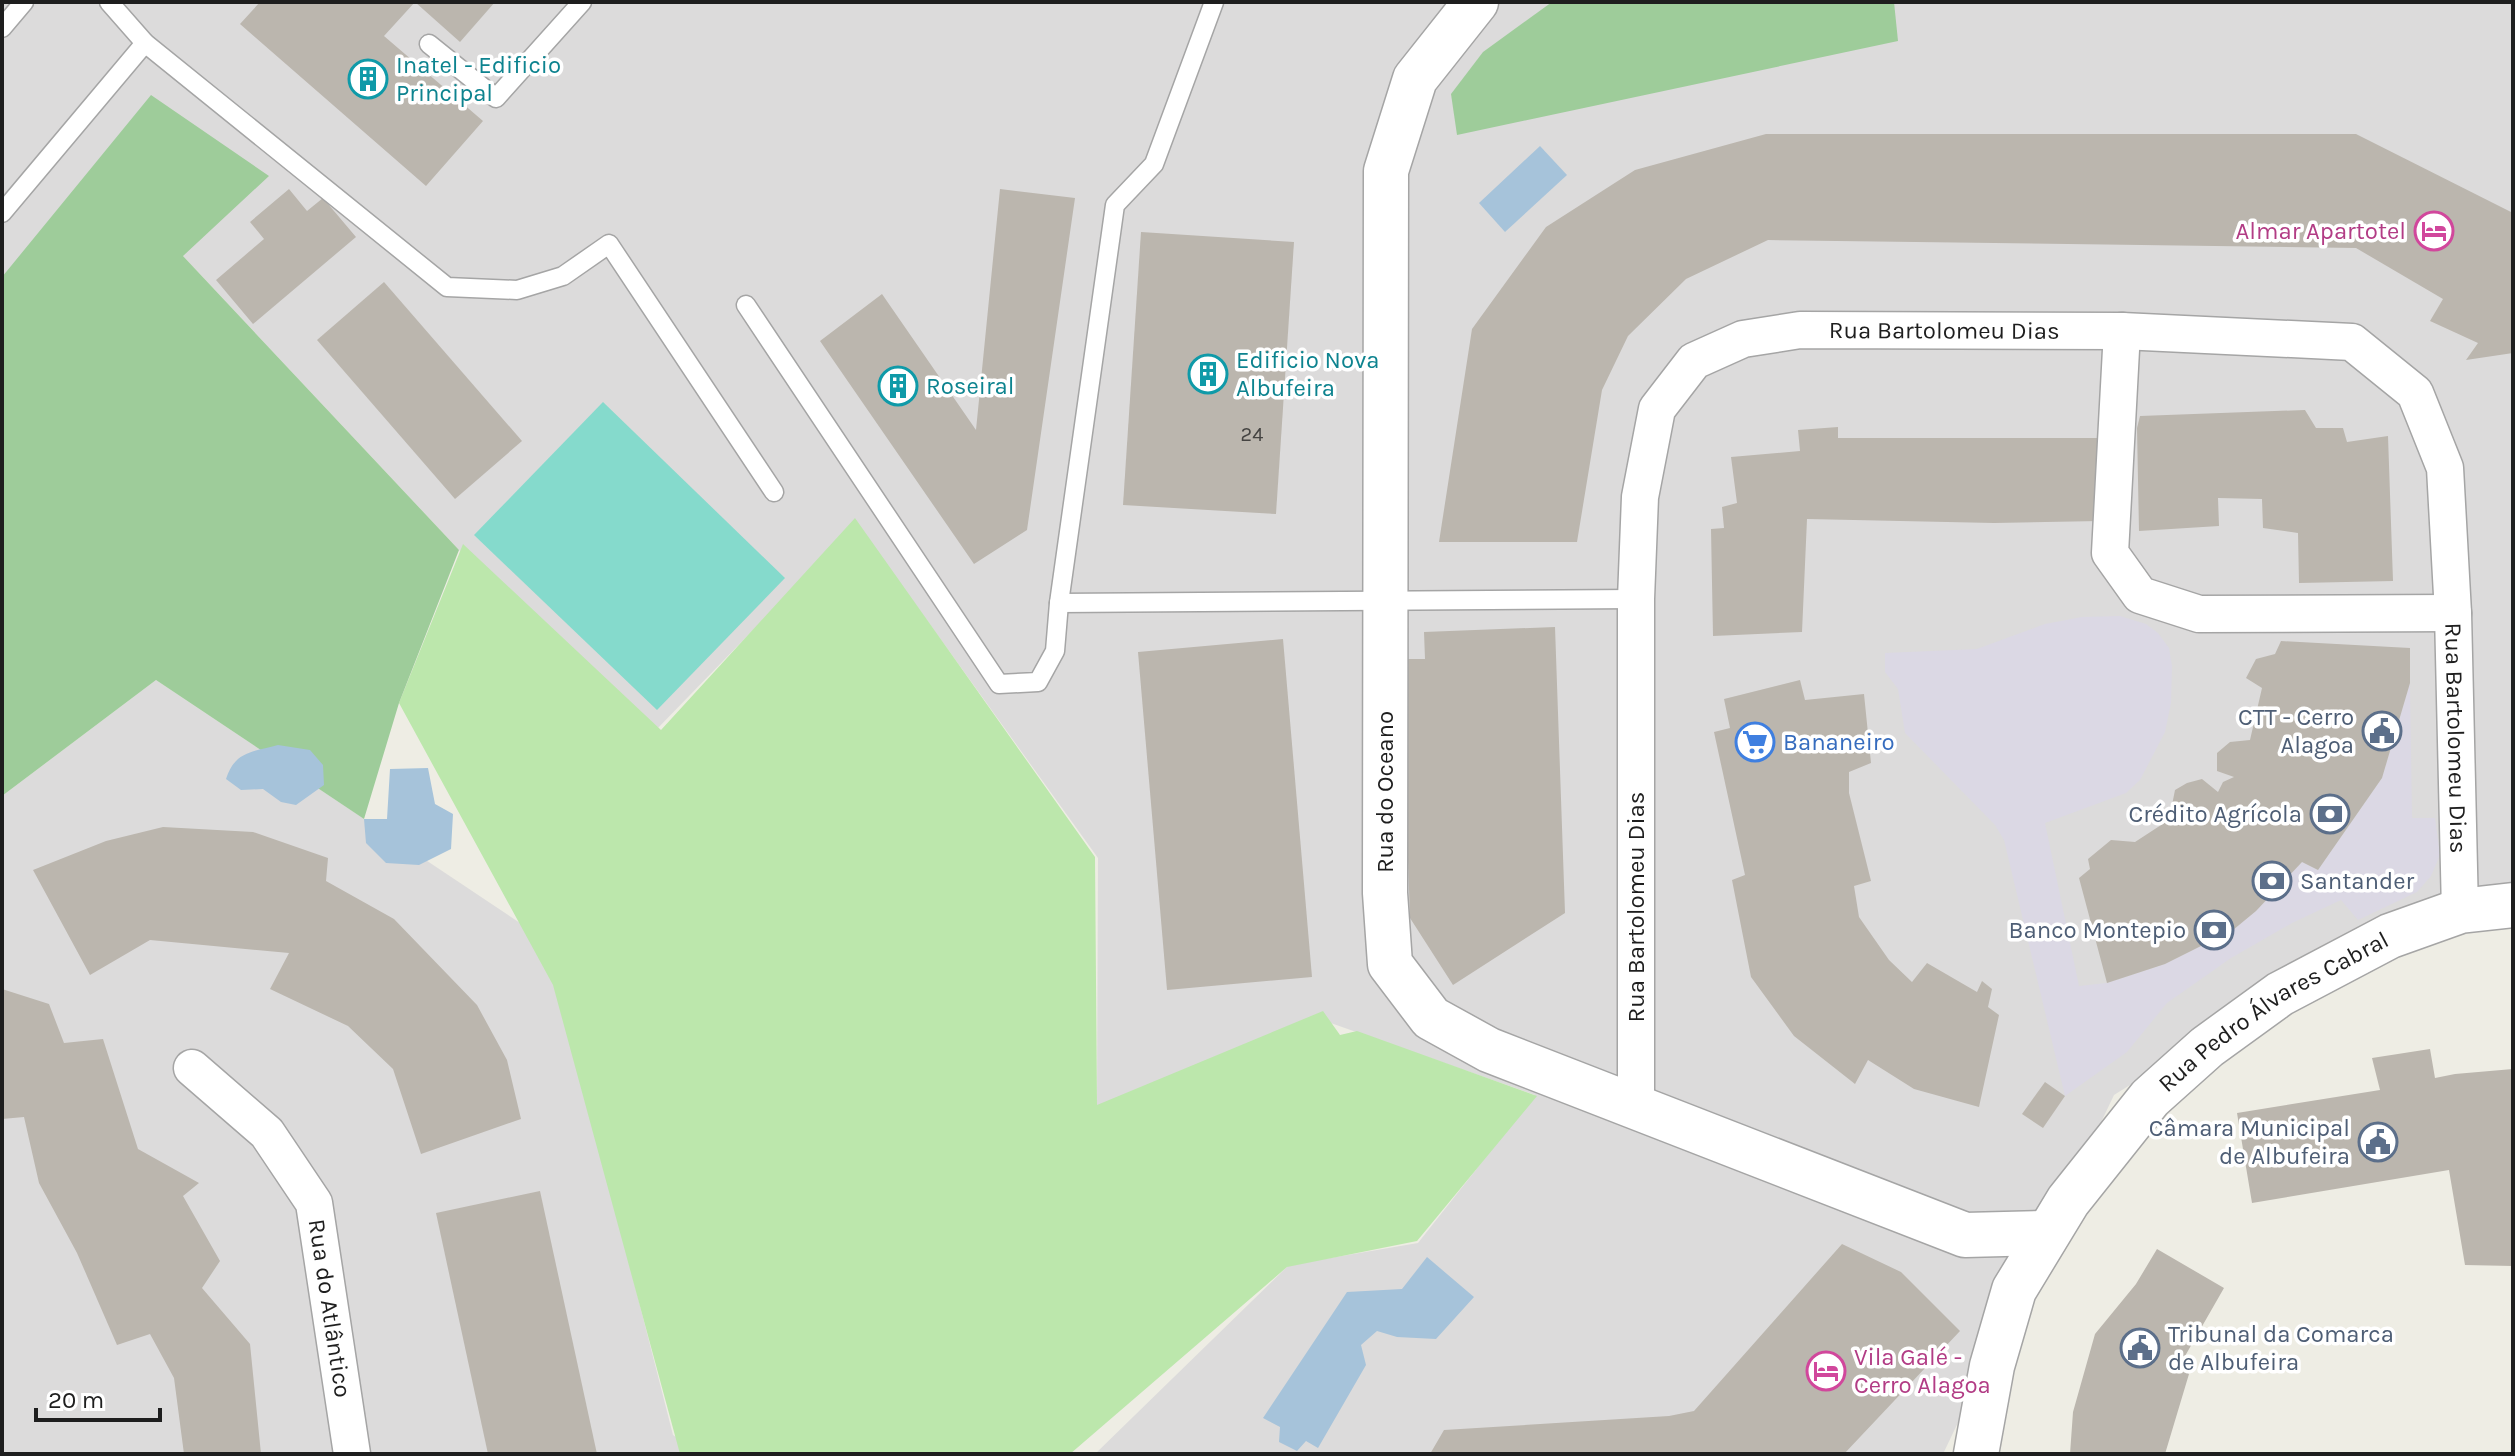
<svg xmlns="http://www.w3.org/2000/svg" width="2515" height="1456" viewBox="0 0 2515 1456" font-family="Karla,sans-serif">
  <rect width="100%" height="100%" fill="#eeede4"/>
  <!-- residential -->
  <g fill="#dcdbdb">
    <path d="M2,2h2511v885l-81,9 -318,199 -171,359h-848l194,-189 129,-22 117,-148 -210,-74 -228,88 1,-251 -241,-335 -201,207 -197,-180 -276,-294 -181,21z"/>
    <path d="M156,680l391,261 126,494 28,19h-699v-658z"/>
  </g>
  <!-- grass -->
  <path fill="#bce7ac" d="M855,518l240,339 2,248 226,-94 17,24 17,-4 180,65 -120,145 -130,26 -217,187h-390l-127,-469 -154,-282 64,-159 198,186z"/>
  <!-- forest -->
  <g fill="#9ecc9a">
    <path d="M1552,2h342l4,39 -441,94 -6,-41 32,-42z"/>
    <path d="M151,95l118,81 -86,80 276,294 -60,153 -35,116 -208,-139 -154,116v-519z"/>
  </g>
  <!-- pitch -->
  <path fill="#85dacc" d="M603,402l182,176 -128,132 -183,-175z"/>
  <!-- plaza -->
  <path fill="#dbd8e4" d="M2120,616l26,8 12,9 11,15 3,18 -1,37 -6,29 -25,48 -14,13 -81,30 34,163 28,-3 58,-19 68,-34 23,-19 46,-49 16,8 64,-92 28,-95 2,135h23l5,37 -9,21 -14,16 -59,28 -17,-20 -49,23 -61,35 -64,45 -40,49 -62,44 -61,-256 -9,-15 -90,-92 -7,-44 -13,-17v-19l92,-4 68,-25 37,-7z"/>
  <!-- water -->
  <g fill="#a6c3da">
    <path d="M1540,146l27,29 -62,57 -26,-29z"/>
    <path d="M278,745l32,5 13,15 1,20 -28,20 -15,-3 -18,-13 -22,1 -15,-11c9,-28 26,-27 52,-34z"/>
    <path d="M428,768l7,36 18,10 -2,35 -32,16 -33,-2 -20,-20 -2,-24h23l3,-50z"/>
    <path d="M1427,1257l47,40 -38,42 -39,-2 -20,-6 -16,14 5,20 -48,83 -12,-7 -9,10 -18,-9 1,-15 -17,-9 84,-126 55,-3z"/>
  </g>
  <!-- building -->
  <g fill="#bbb6ae">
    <path d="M260,2h155l-31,34 99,85 -57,65 -186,-162z"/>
    <path d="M415,2h80l-35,40z"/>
    <path d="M1766,134h590l157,79v140l-47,7 12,-17 -48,-22 13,-22 -87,-51 -588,-8 -82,39 -58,57 -26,54 -25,152h-138l33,-213 74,-102 89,-57z"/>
    <path d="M289,189l18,22 16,-13 33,39 -103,87 -37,-44 48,-41 -14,-17z"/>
    <path d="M1000,189l75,9 -48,332 -53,34 -154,-223 62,-47 94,136z"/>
    <path d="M1141,232l153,10 -18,272 -153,-9z"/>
    <path d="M384,282l138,159 -67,58 -138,-159z"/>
    <path d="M2305,410l11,18h27l4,14 41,-6 5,145 -94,2 -1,-50 -35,-5 -1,-29 -44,-1 1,28 -80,5 -2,-103 3,-12z"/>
    <path d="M1838,427v11h260l2,83 -106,2 -187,-4 -5,113 -89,4 -2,-107 13,-1 -2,-21 15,-4 -6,-46 69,-6 -2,-21z"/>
    <path d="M1555,627l10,286 -112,72 -43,-67 -9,-259h24l-1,-27z"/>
    <path d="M1283,639l29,338 -145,13 -29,-338z"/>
    <path d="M2281,641l129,7v35l-28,95 -64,92 -16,-8 -46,49 -23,19 -68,34 -58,19 -28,-105 11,-9 -2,-10 23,-19 24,2 43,-28 -6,-9 3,-15 12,-7 15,-4 16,13 5,-10 11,-5 -17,-6v-18l13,-11 20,-2 12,-52 -16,-10 10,-19 19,-5z"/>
    <path d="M1800,680l5,20 59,-6 7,69 -22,9v21l22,88 -17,5 5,31 30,43 23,22 15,-19 50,29 5,-11 10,8 -4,18 11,8 -20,92 -65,-18 -46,-29 -13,24 -61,-48 -43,-59 -19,-97 13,-5 -31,-143 16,-4 -6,-29z"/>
    <path d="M163,827l90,5 75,26 -2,23 68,38 83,86 30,55 14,59 -100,35 -28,-85 -45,-43 -78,-37 19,-36 -139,-13 -60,35 -57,-105 73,-29z"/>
    <path d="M2,989l47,15 15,39 39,-4 35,110 61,34 -16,13 37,65 -18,27 48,56 11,110h-77l-10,-76 -24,-44 -33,11 -40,-92 -38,-70 -15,-66 -22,2z"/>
    <path d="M2430,1049l5,29 20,-4 58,-5v197l-48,-1 -16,-95 -197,33 -15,-90 143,-23 -8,-32z"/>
    <path d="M2045,1082l20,14 -22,32 -21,-14z"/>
    <path d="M540,1191l57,263h-109l-52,-241z"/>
    <path d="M1842,1244l59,28 59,59 -116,123h-414l14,-24 225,-14 25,-5z"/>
    <path d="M2157,1249l67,39 -43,75 8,11 -24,80h-95l3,-42 22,-78 41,-50z"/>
  </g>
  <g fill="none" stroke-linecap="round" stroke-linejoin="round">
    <defs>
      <g id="service">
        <path d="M109,2l36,41 302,244 70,3 46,-14 46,-32 165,248"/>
        <path d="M2,28l22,-26"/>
        <path d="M429,44l67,54 86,-96"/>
        <path d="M2,213l143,-170"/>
        <path d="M746,305l253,379 39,-2 17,-31 4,-48 56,-398 39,-41 60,-162"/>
        <path d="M1059,603l577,-4"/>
      </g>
      <g id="minor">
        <path d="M2122,331l-12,222 30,42 59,19 254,-1"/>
        <path id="s1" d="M192,1068l75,65 47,70 38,251"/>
        <path id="s2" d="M1636,1105v-506l4,-102 17,-88 37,-48 49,-22 57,-9 322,1 230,11 63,51 30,75 8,145 7,298"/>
      </g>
      <g id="tertiary">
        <path d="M1476,2l-61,77 -29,92 -1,722 5,71 41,54 58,32 476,185 82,-2"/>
        <path id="s3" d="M1976,1454l16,-88 22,-76 54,-89 82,-103 57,-51 73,-53 110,-58 70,-25 53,-6"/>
      </g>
    </defs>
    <!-- service casing -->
    <use href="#service" stroke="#a5a5a5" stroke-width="21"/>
    <!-- minor casing -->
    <use href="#minor" stroke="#a5a5a5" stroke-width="39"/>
    <!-- tertiary casing -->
    <use href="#tertiary" stroke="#a5a5a5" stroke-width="47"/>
    <!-- service -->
    <use href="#service" stroke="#fff" stroke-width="18"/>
    <!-- minor -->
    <use href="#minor" stroke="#fff" stroke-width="36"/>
    <!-- tertiary -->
    <use href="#tertiary" stroke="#fff" stroke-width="44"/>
  </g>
  <!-- icons -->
  <defs>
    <symbol id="building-ring" viewBox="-11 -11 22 22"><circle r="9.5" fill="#fff" stroke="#0f9aa8" stroke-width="1.5"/><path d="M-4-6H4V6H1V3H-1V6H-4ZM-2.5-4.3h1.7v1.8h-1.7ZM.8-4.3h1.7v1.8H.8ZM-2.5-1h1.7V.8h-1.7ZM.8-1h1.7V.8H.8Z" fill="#0f9aa8"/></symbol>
    <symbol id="hotel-ring" viewBox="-11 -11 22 22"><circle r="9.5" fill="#fff" stroke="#d1479c" stroke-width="1.5"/><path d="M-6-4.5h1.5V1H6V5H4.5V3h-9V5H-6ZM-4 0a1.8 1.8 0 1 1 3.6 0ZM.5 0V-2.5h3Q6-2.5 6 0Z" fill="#d1479c"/></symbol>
    <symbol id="civic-ring" viewBox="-11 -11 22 22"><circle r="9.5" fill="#fff" stroke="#5c6f8a" stroke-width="1.5"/><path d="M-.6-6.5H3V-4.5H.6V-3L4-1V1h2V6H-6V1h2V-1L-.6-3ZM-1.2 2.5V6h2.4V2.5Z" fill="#5c6f8a"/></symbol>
    <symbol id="supermarket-ring" viewBox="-11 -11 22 22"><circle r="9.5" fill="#fff" stroke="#3f7fe0" stroke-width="1.5"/><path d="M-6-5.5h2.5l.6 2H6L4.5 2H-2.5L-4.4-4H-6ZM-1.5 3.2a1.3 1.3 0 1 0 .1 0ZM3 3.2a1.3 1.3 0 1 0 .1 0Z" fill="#3f7fe0"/></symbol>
    <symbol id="bank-ring" viewBox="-11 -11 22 22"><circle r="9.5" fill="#fff" stroke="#5c6f8a" stroke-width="1.5"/><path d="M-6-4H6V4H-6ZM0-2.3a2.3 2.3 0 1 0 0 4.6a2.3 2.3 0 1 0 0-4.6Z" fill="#5c6f8a"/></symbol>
  </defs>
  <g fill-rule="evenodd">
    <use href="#building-ring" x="346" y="57" width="44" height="44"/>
    <use href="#hotel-ring" x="2412" y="209" width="44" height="44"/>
    <use href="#building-ring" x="1186" y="352" width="44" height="44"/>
    <use href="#building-ring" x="876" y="364" width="44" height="44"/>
    <use href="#civic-ring" x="2360" y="709" width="44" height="44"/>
    <use href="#supermarket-ring" x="1733" y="720" width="44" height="44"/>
    <use href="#bank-ring" x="2308" y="792" width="44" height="44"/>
    <use href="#bank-ring" x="2250" y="859" width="44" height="44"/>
    <use href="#bank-ring" x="2192" y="908" width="44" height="44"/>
    <use href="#civic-ring" x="2356" y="1120" width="44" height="44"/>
    <use href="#civic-ring" x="2118" y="1326" width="44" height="44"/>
    <use href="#hotel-ring" x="1804" y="1349" width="44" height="44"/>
  </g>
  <g text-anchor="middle" stroke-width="7" stroke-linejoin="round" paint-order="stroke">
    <!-- number labels -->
    <g font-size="20" fill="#454442">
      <text x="1252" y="441">24</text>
    </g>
    <!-- culture labels -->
    <g font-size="24" fill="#0d838f" stroke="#fff" text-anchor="start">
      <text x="396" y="73">Inatel - Edificio<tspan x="396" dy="28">Principal</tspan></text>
      <text x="1236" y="368">Edificio Nova<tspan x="1236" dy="28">Albufeira</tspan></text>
      <text x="926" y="394">Roseiral</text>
    </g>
    <!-- hotel labels -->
    <g font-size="24" fill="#b23c85" stroke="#fff" text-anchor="end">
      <text x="2406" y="239">Almar Apartotel</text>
      <text x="1854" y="1365" text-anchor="start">Vila Galé -<tspan x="1854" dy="28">Cerro Alagoa</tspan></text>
    </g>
    <!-- street labels -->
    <g font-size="24" fill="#1e1e1e" stroke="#fff">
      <text dy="8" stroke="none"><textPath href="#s2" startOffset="1014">Rua Bartolomeu Dias</textPath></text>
      <text dy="8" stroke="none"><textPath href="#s2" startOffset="1854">Rua Bartolomeu Dias</textPath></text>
      <text transform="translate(1385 792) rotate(-90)" y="8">Rua do Oceano</text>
      <text transform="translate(1636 907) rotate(-90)" y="8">Rua Bartolomeu Dias</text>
      <text dy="8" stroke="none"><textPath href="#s3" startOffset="556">Rua Pedro Álvares Cabral</textPath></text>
      <text dy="8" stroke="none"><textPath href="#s1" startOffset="290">Rua do Atlântico</textPath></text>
    </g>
    <!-- service labels -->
    <g font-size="24" fill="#4e5e75" stroke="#fff" text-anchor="end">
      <text x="2354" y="725">CTT - Cerro<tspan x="2354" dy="28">Alagoa</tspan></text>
      <text x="2302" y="822">Crédito Agrícola</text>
      <text x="2300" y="889" text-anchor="start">Santander</text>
      <text x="2186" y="938">Banco Montepio</text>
      <text x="2350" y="1136">Câmara Municipal<tspan x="2350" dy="28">de Albufeira</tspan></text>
      <text x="2168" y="1342" text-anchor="start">Tribunal da Comarca<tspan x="2168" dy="28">de Albufeira</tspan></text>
    </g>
    <!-- shop labels -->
    <g font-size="24" fill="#366cbe" stroke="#fff" text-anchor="start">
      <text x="1783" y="750">Bananeiro</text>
    </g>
  </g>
  <!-- border -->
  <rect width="2515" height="1456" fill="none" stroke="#1e1e1e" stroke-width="8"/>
  <!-- scale -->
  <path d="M36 1408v12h124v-12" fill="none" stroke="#1e1e1e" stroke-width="4"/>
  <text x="48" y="1408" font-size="24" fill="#1e1e1e" stroke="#ffffff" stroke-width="6" paint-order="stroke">20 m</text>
</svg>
